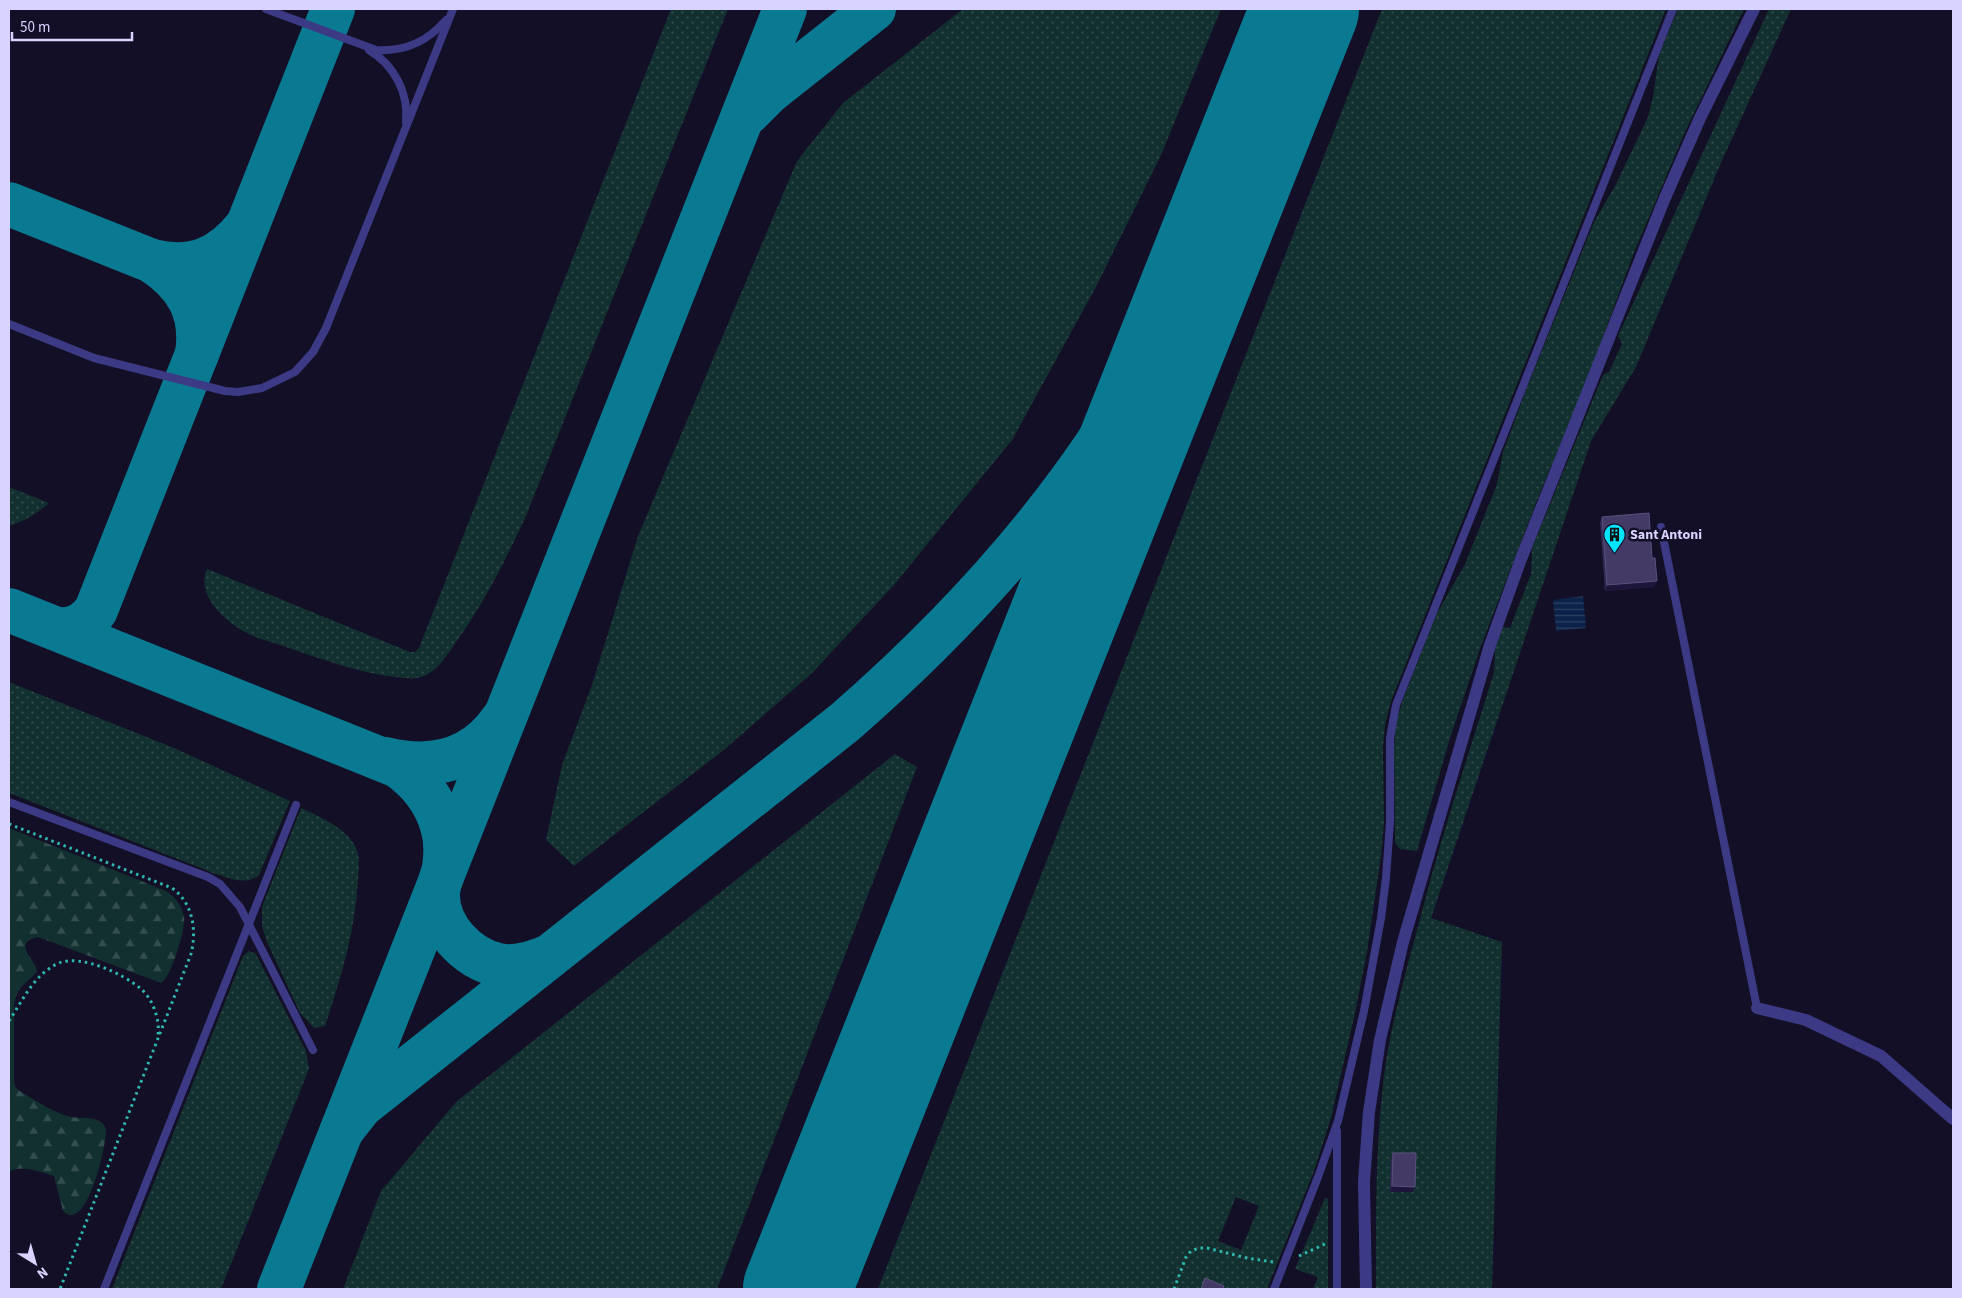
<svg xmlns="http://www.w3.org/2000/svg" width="1962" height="1298" viewBox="0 0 1962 1298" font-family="'Source Sans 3',sans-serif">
  <defs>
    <pattern id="grass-dots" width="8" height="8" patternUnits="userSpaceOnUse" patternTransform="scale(1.25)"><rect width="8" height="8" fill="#12302f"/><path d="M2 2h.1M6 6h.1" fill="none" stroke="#344d4e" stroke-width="1.8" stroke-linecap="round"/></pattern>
    <pattern id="forest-firs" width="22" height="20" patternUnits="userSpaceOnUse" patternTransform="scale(1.25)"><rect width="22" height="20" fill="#12302f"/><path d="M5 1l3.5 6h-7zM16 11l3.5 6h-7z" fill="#344d4e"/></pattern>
    <pattern id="water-rules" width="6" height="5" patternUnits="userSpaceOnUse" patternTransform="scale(1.25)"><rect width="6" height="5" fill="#0c2248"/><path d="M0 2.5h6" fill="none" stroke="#2f4163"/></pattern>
  </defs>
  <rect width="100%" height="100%" fill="#130f26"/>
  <!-- grass -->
  <g fill="url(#grass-dots)" fill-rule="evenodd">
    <path d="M671,9h57l-202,507c-21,46 -44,91 -74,132 -7,10 -15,22 -26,27 -6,3 -12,4 -19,3 -40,-2 -86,-19 -124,-32 -12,-4 -25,-7 -36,-13 -21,-10 -52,-38 -40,-64l203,83h5l4,-4z"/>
    <path d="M963,9h258l-60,146 -64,130 -85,155 -118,145 -82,88 -87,76 -151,117 -28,-26 16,-75 31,-83 45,-146 159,-375 46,-58z"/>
    <path d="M1382,9h284l-275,692 -6,24 -2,22 1,76 -3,33 -14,96 -12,61 -24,105 -17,53 -47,118h-389zM1236,1197l23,9 -18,44 -23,-9z"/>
    <path d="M1678,9h66l-59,123 -52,123 -44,120 -53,128 -55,143 -31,92 -33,113 -17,-2 -5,-6 -1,-95 1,-21 7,-25 35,-89 28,-49 32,-80 6,-32 23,-62 68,-168 21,-36 33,-69 5,-20 6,-42z"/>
    <path d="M1769,9h22l-71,156 -84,202 -45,74 -160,477 71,24 -10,347h-116c0,-78 -1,-157 11,-234 8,-46 21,-91 33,-136 21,-83 49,-165 74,-247l1,-24 7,-21 8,1 21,-54 1,-26 71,-173 6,-3 13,-28 -4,-8z"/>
    <path d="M9,487l40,16c-13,11 -24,18 -40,23z"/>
    <path d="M9,682l165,66 116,53 -31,74c-12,11 -30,3 -43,-1l-207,-81z"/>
    <path d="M895,754l22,13 -200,522h-374l38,-98 75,-89z"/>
    <path d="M301,808c19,9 46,20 55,40 4,9 3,20 2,30 -2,50 -17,100 -33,148l-11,2 -14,-15 -33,-71 -5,-16v-19z"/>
    <path d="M249,951l7,3 50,97 3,18 -88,220h-109l131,-333z"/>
    <path d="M1325,1198l3,1v90h-15l5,-12 -23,-8z"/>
  </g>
  <!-- forest -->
  <path fill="url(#forest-firs)" d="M9,828l157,63c9,6 16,14 18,26 2,11 -13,61 -23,66l-123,-46c-28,6 -1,23 -1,35 -12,13 -20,14 -23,33v77l2,6 5,4c16,9 33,21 50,25 12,2 30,-2 35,12 1,14 -19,106 -43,82l-9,-35c-15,-4 -32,-12 -45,-4z"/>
  <!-- water -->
  <path fill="url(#water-rules)" d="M1583,596l3,32 -30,3 -3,-31z"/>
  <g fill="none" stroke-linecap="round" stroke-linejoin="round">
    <!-- taxiway -->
    <g stroke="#0a7a92" stroke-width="44">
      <path d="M748,113l21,-21 105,-83"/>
      <path d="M9,204l143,57"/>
      <path d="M197,354c6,-42 -10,-70 -45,-93 42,10 69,-3 95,-35"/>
      <path d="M9,610l389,156c21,15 37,34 44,60 4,13 4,28 2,42 -2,9 -6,17 -6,26 -1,33 29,64 60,71 18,4 36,-2 52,-9"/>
      <path d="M57,629c16,2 30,-5 39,-19l237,-601"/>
      <path d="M386,759c45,11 88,2 116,-39"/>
      <path d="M342,1130l19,-24 484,-384c117,-102 223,-219 299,-355 64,-114 111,-237 161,-358"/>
      <path d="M279,1289l506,-1280"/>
    </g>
    <!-- runway -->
    <path stroke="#0a7a92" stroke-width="108" d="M797,1289l508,-1280"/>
    <!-- path -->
    <g stroke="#2fb8b0" stroke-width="3" stroke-dasharray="2.5 4" stroke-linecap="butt">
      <path d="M9,824l163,64c21,15 25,42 19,66l-131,335"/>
      <path d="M9,1021c14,-21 25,-47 50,-58 22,-9 65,11 82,26 12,10 19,31 17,46"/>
      <path d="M1299,1256l28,-13"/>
      <path d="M1174,1289l12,-32 5,-6 8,-3h8l40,10 26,4"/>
    </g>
    <!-- service -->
    <g stroke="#3d3a85" stroke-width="8">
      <path d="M266,9l110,41c29,2 51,-8 70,-30"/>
      <path d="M369,50c25,15 40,43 37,72"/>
      <path d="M9,324l85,34 131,33 13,1 24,-4 33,-16 18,-20 13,-24 127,-319"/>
      <path d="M1661,527l96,481"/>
      <path d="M9,802l199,75 12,7 20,23 73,143"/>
      <path d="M1337,1131v158"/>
      <path d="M104,1289l192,-484"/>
      <path d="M1274,1289l44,-112 20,-56 26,-110 17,-93 5,-40 4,-56v-84l6,-33 277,-696"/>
    </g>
    <!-- minor -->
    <g stroke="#3d3a85" stroke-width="12">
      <path d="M1757,1008l49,12 75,36 72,63"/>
      <path d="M1366,1289l-2,-107 5,-70 11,-72 23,-98 87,-297 31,-86 143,-359 36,-82 54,-109"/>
    </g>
  </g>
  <!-- wall -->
  <g fill="#312854">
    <path d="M1602,517l52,70 -49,4 -5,-68z"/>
    <path d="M1393,1153l20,39h-23l1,-33z"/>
  </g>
  <!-- shaded-wall -->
  <g fill="#1d163a">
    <path d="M1657,581l-3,6 -49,4 2,-6z"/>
    <path d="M1392,1186l23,1 -2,5h-23z"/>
  </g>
  <!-- building -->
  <g fill="#433a66" stroke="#5a527e">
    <path d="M1649,513l3,45h3l2,23 -50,4 -5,-68z"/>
    <path d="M1393,1153h23l-1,34 -23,-1z"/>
    <path d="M1205,1278l19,8 -1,3h-22z"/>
  </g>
  <!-- icons -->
  <defs>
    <symbol id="building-pin" viewBox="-11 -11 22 30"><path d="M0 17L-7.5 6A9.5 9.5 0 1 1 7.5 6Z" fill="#00e5ff" stroke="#130f26"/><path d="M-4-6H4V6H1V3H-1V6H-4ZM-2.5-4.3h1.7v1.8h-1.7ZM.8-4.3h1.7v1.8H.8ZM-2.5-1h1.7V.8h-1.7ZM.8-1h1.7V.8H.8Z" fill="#111"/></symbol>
  </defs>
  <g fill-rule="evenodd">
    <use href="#building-pin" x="1602" y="522" width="25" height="34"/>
  </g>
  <g text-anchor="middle" stroke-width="5" stroke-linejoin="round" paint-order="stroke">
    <!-- poi labels -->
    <g font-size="14" font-weight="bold" fill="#d9d4ff" stroke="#130f26" text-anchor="start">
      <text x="1630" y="539">Sant Antoni</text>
    </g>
  </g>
  <!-- border -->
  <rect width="1962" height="1298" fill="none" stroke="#d9d4ff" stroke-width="20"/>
  <!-- north arrow -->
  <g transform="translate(35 1263) rotate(143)" stroke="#130f26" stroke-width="4" paint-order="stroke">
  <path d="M0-4L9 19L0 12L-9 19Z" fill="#d9d4ff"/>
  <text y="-8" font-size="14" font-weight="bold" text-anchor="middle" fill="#d9d4ff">N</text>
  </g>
  <!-- scale -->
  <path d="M12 32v8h120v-8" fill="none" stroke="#d9d4ff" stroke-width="2.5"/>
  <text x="20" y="32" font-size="15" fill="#d9d4ff" stroke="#130f26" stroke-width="4" paint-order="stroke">50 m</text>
</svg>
